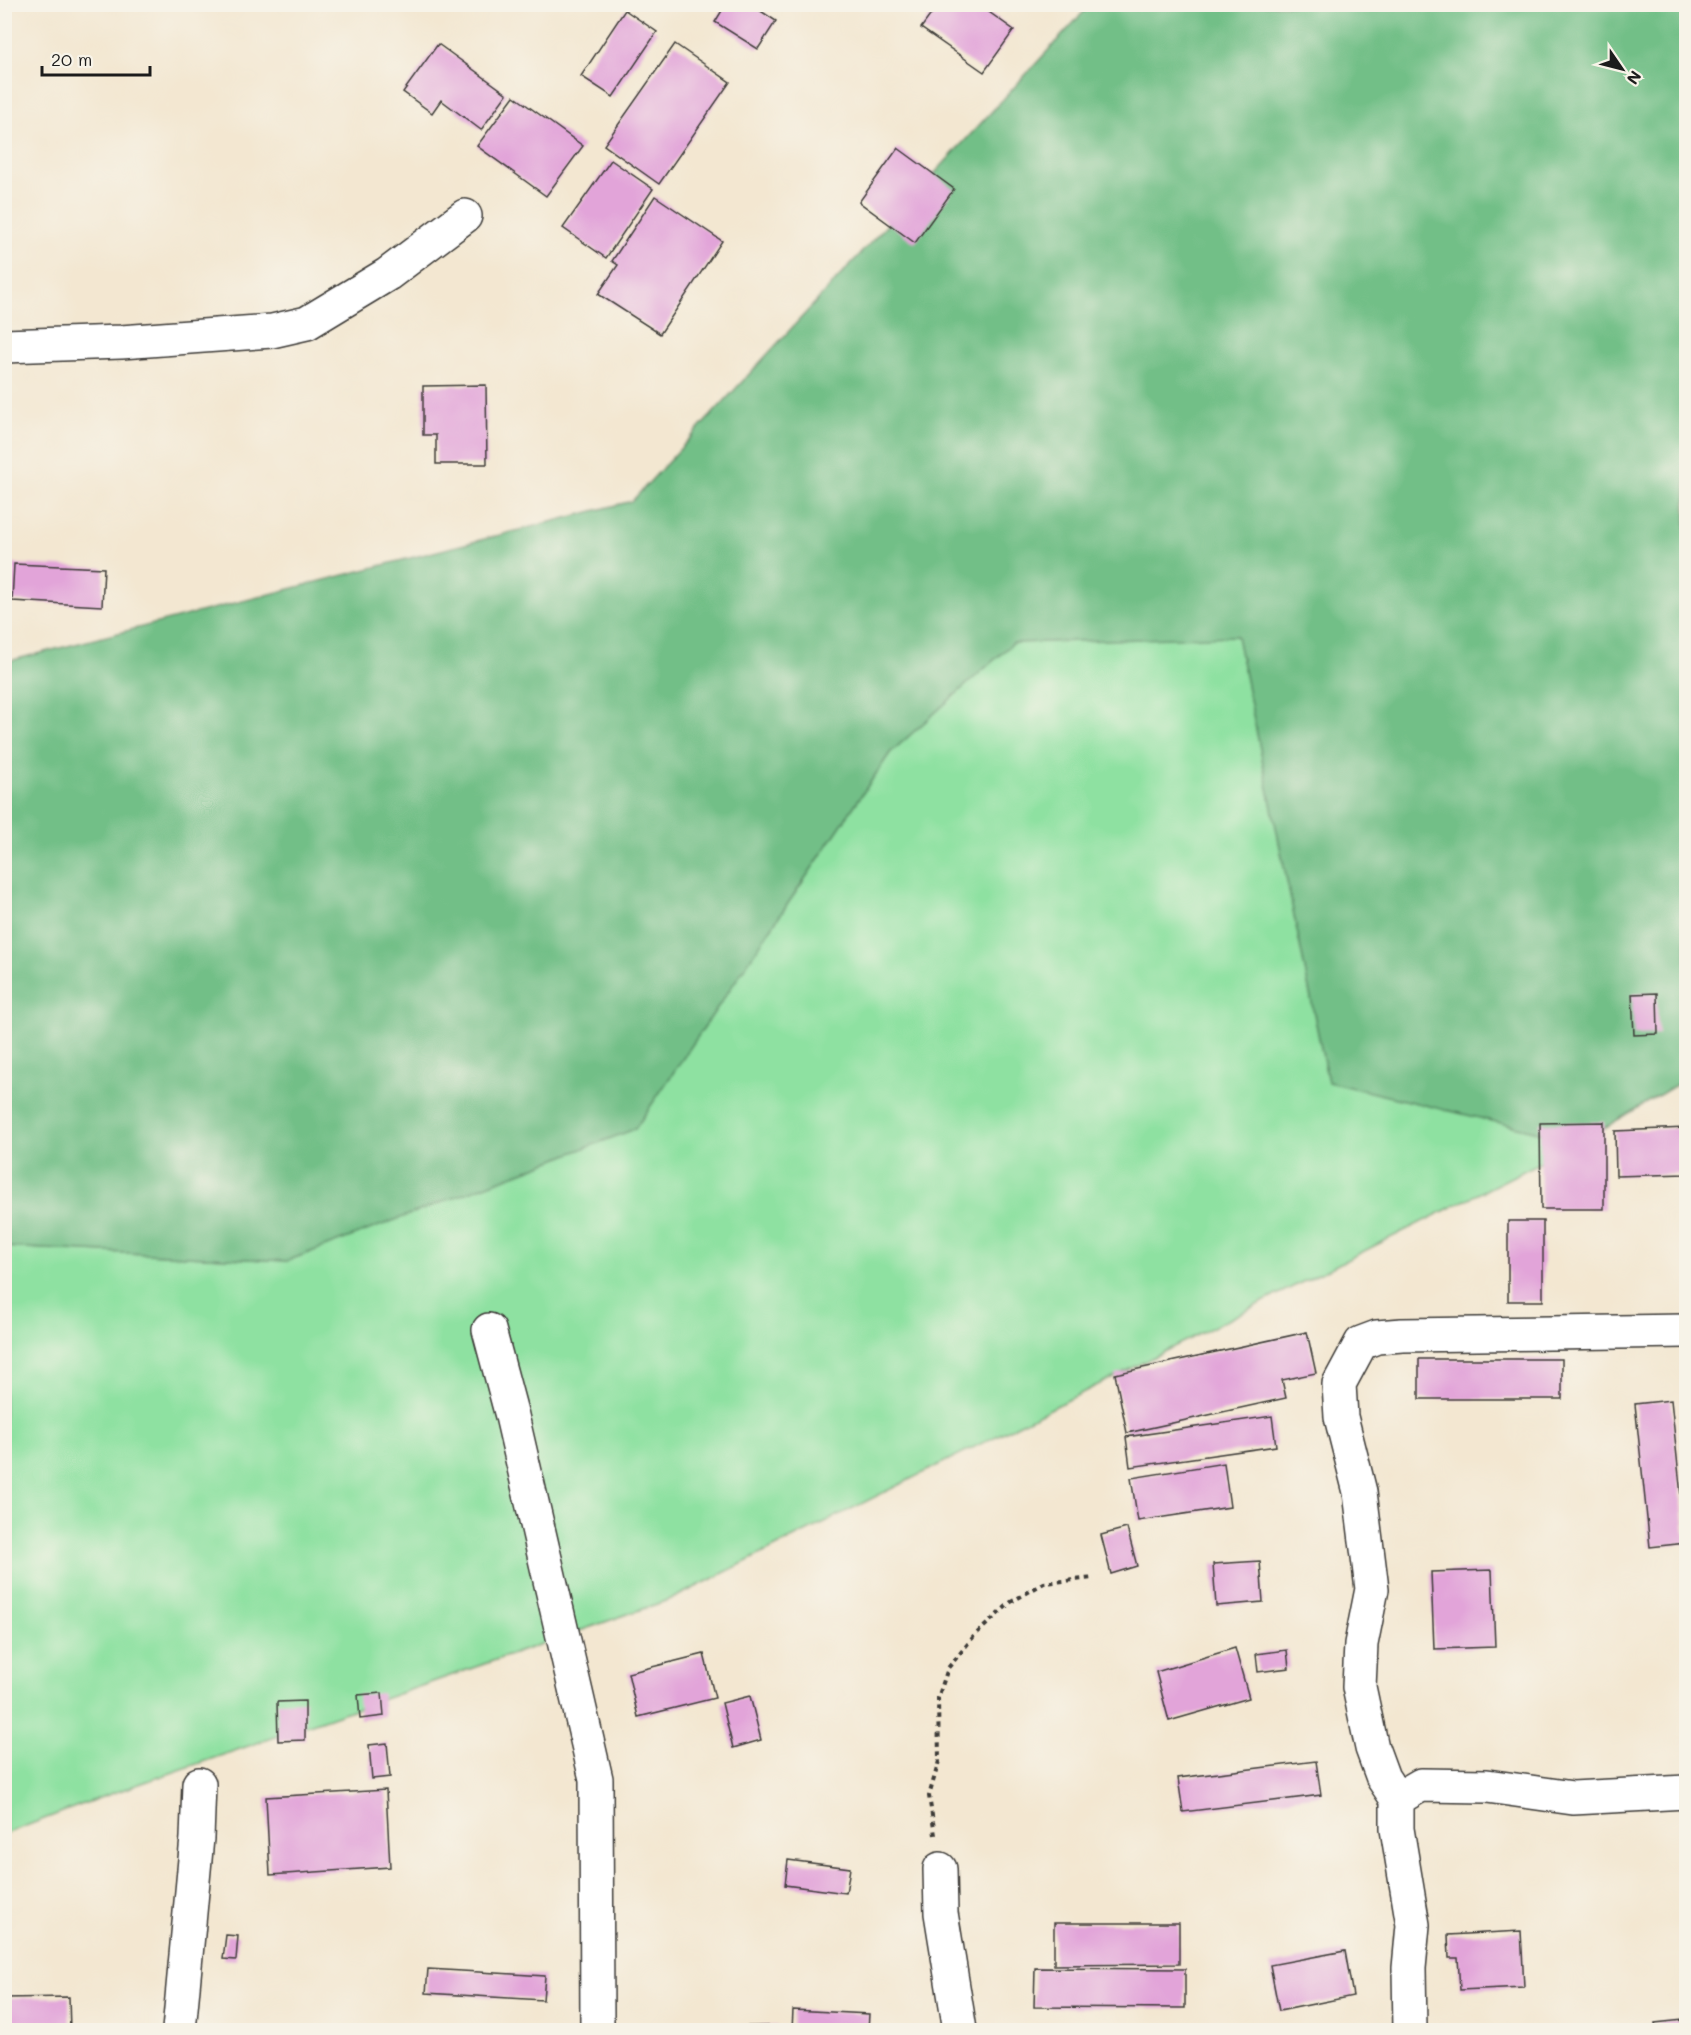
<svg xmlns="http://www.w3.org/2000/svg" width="1691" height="2035" viewBox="0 0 1691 2035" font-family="Mali,sans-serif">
  <rect width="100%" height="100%" fill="#f7f3e8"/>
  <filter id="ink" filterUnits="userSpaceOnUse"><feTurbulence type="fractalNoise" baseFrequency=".0167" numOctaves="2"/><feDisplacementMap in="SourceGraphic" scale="12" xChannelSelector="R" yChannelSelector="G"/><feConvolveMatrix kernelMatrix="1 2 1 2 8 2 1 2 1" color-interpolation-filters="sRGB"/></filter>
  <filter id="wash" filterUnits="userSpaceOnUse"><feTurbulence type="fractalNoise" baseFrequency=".008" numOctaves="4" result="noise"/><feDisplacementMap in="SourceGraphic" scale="24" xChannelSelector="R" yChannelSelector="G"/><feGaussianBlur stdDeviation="1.35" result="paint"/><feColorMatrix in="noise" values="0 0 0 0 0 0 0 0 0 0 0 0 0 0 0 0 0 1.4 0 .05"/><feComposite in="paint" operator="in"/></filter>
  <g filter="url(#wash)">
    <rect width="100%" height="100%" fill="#f3e7d1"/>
    <!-- green -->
    <path fill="#8ee1a1" stroke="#557e5e" stroke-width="1.5" d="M1237,635l91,447 253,60 -907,456 -575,200 -94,36 -1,-587 283,14 348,-132 255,-376 123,-110z"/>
    <!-- forest -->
    <path fill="#72bf87" stroke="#476e52" stroke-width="1.5" d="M1090,5h596v1074l-105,63 -253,-60 -91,-446 -224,7 -123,110 -255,376 -348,132 -282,-14v-585l627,-161z"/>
    <g id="blocks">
      <!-- building -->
      <g fill="#e2a4d9">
        <path d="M726,4h24l26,17 -18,28 -43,-27z"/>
        <path d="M938,5h41l35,25 -30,42 -63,-44z"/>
        <path d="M625,10l32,22 -44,65 -32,-21z"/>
        <path d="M438,44l69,50 -26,36 -40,-30 -9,13 -29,-21z"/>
        <path d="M675,44l55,38 -71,102 -55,-39z"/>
        <path d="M514,96l69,50 -37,50 -69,-50z"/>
        <path d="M898,148l56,41 -39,54 -56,-41z"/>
        <path d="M611,160l42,29 -47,69 -43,-30z"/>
        <path d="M655,196l67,45 -62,93 -62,-40 20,-29 -6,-4z"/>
        <path d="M486,385l1,79h-51v-29h-13v-49z"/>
        <path d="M14,564l90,4 -2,38 -90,-5z"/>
        <path d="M1657,993l1,41 -24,1 -2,-41z"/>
        <path d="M1604,1122v87h-63l-1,-86z"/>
        <path d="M1686,1128v46l-70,2 -1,-45z"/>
        <rect x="1508" y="1221" width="35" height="80"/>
        <path d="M1307,1332l9,41 -34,7 4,18 -159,35 -12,-59z"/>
        <rect x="1419" y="1359" width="143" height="40"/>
        <path d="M1671,1400l15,143 -36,4 -15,-143z"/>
        <path d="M1272,1416l4,30 -146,21 -4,-30z"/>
        <path d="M1224,1463l6,44 -92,14 -7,-43z"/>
        <path d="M1127,1528l10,38 -26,8 -10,-39z"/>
        <path d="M1260,1561l3,41 -47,4 -3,-42z"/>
        <path d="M1492,1570l3,77 -61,2 -3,-77z"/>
        <path d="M1235,1648l14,50 -80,23 -13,-49z"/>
        <path d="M1287,1650l2,18 -31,4 -2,-18z"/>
        <path d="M704,1654l11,44 -77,19 -10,-44z"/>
        <path d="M382,1693l2,23 -24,3 -2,-24z"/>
        <path d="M750,1696l11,44 -28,8 -11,-45z"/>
        <path d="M305,1701v39l-27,1 -1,-39z"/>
        <path d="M387,1743l3,34 -18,2 -3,-34z"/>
        <path d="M1316,1761l5,34 -138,17 -5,-34z"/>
        <path d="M386,1790l4,77 -120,8 -4,-78z"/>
        <path d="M788,1860l62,8 -4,25 -61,-8z"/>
        <path d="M1054,1923h125v41l-125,1z"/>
        <path d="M1521,1931l3,56 -64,3 -2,-32h-9l-1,-23z"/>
        <path d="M226,1935l12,1 -2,24 -13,-1z"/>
        <path d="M1345,1951l8,45 -74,15 -9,-46z"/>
        <path d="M1035,1968l150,1v39l-151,-1z"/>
        <path d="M428,1969l117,7 -2,24 -117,-7z"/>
        <path d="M69,1997l1,33h-66v-32z"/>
        <path d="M793,2010l76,4 -1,16h-76z"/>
        <path d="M1683,2020l1,10h-28l-1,-7z"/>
        <path d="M777,2026v4h-61v-3z"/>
      </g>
    </g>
  </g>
  <g filter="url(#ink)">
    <use href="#blocks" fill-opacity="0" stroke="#3c3a37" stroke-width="1.5"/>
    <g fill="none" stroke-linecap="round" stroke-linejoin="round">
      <defs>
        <g id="street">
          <path d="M4,346l117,-4 151,-11 35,-8 81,-49 77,-58"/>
          <path d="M489,1330l23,86 84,363 1,251"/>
          <path d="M1397,1799l24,-14 66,1 86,12 113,-6"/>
          <path d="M940,1869l1,44 19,117"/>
          <path d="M179,2030l18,-192 2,-54"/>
          <path d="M1410,2030l-1,-62 4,-43 -16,-96v-30l-14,-21 -11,-30 -13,-61 2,-43 11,-55 -12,-97 -19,-75 -2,-33 22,-41 16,-6 25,-2 284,-4"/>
        </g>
      </defs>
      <!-- street casing -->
      <use href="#street" stroke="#3c3a37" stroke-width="36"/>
      <!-- path -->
      <path stroke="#3c3a37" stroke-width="4" stroke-dasharray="4.5 4.5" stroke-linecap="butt" d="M935,1835l-6,-39 10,-35 -1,-63 10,-30 27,-33 36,-33 33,-19 50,-5"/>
      <!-- street -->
      <use href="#street" stroke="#fff" stroke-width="33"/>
    </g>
  </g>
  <!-- margin -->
  <rect width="1691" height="2035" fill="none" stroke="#f7f3e8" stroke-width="24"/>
  <!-- north arrow -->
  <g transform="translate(1622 69) rotate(125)" stroke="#f7f3e8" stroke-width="4.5" paint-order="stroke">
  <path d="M0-4.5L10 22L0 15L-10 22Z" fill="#1c1c1c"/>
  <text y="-9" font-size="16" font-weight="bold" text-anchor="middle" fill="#1c1c1c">N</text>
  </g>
  <!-- scale -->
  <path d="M42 66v9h108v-9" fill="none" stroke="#1c1c1c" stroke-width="3"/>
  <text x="51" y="66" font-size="18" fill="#1c1c1c" stroke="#f7f3e8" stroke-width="4.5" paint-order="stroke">20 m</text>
</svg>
